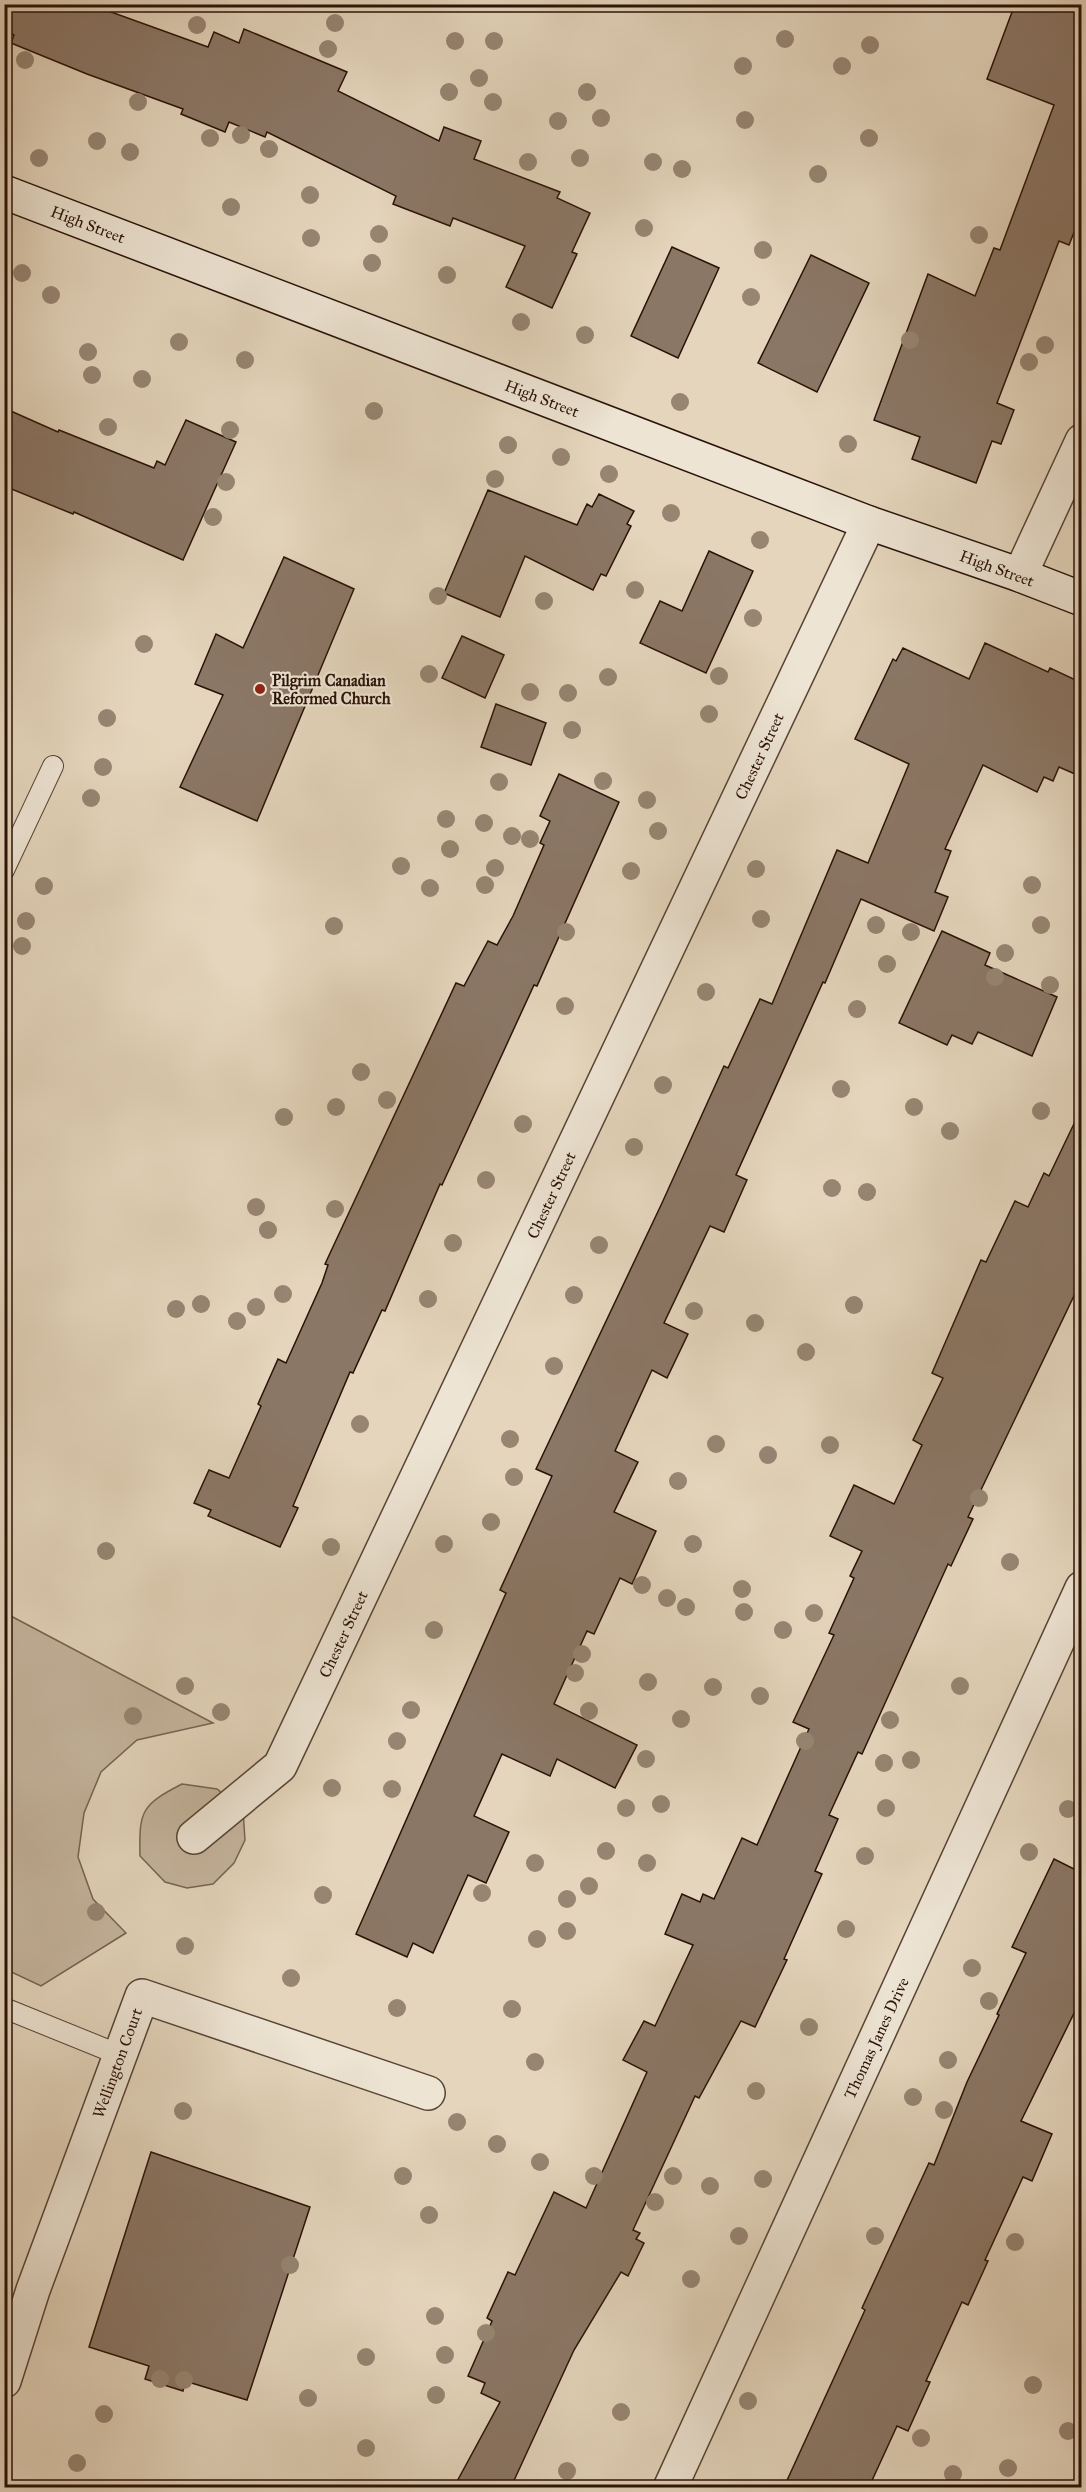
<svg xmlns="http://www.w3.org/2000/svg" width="1086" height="2492" viewBox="0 0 1086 2492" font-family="'IM FELL Great Primer',serif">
  <rect width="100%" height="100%" fill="#e4d5bc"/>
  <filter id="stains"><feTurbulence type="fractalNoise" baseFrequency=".00333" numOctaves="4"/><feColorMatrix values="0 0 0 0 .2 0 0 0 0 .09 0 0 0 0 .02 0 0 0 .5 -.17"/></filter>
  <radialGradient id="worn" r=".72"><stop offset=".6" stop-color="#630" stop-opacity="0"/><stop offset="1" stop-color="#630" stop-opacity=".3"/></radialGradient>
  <!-- green -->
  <g fill="#c4b49d" stroke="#776352" stroke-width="1.5">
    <path d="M9,1615l204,108 -76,17 -36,32 -17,41 -6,44 15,42 33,34 -85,53 -36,-17 -1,-342z"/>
    <path d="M182,1784l35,5 26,21 2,30 -11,23 -21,21 -26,4 -22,-6 -25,-26c-1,-45 1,-51 42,-72z"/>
  </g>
  <!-- building -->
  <g fill="#8b7766" stroke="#2a1208" stroke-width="1.5">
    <path d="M4,4h85l119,43 6,-15 25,11 5,-14 103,43 -9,19 101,50 5,-14 37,14 -7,18 86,33 -3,6 33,15 -18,39 5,2 -25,54 -46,-21 19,-41 -72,-28 -3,8 -57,-22 3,-8 -129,-64 -2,5 -36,-15 -4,10 -44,-18 2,-5 -96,-35 -76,-31 3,-8 -10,-4z"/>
    <path d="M1015,4h67v208l-13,33 -10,-4 -62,162 17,7 -13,34 -9,-3 -16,42 -64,-24 8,-22 -46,-17 54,-146 47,22 19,-48 6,2 54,-145 -67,-26z"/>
    <path d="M672,247l47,21 -41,90 -47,-22z"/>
    <path d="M811,255l58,28 -52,109 -59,-29z"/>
    <path d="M4,408l54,24 1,-2 95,38 3,-7 8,4 21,-45 50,22 -53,118 -109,-48 -1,2 -69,-28z"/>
    <path d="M488,490l89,35 10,-21 5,3 7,-13 35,17 -7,13 4,2 -25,50 -5,-2 -8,16 -68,-34 -25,61 -56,-24z"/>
    <path d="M709,551l44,20 -47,102 -66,-30 20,-42 22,10z"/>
    <path d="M284,557l70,32 -97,232 -77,-34 43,-92 -28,-11 21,-50 27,14z"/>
    <path d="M462,636l42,19 -19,43 -43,-20z"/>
    <path d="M985,643l63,29 2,-4 32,15v94l-23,-10 -6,14 -9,-4 -7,15 -54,-27 -38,84 6,2 -16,41 13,5 -14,34 -73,-32 -36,84 -2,-1 -87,193 11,5 -23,52 -14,-6 -46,97 24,11 -21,44 -15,-8 -37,81 23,11 -24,50 42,19 -24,53 -12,-6 -26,56 -7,-3 -33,73 83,41 -22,43 -58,-29 -7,17 -48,-22 -28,62 35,16 -23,51 -18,-8 -35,78 -20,-10 -6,14 -51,-23 150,-341 -6,-3 52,-114 -16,-7 126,-266 62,-137 4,2 32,-69 12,5 65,-154 31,13 41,-99 -54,-25 38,-80 3,2 7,-13 66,31z"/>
    <path d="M496,704l50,19 -15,42 -50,-18z"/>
    <path d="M559,774l60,28 -82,184 -3,-1 -92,200 -2,-1 -55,127 -3,-1 -29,63 -3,-1 -57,134 5,2 -18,39 -72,-31 3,-6 -17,-7 15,-33 20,8 32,-72 -3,-2 20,-45 8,4 36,-80 6,-18 -3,-1 131,-281 8,3 24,-45 9,4 16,-29 31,-71 -4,-2 10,-22 -10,-5z"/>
    <path d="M942,931l48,22 -5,12 72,32 -25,59 -54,-24 -6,12 -20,-9 -5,10 -48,-22z"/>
    <path d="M1082,1107v172l-114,238 5,2 -22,47 -3,-2 -86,190 -4,-2 -29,63 9,4 -23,52 7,3 -38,85 3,1 -32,67 -14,-6 -42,77 -4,-2 -62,134 7,3 -4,6 8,4 -16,33 -7,-4 -47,78 -63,137h-57l46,-85 -19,-9 4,-10 -17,-7 24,-55 -5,-3 21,-46 7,3 39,-83 32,16 61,-136 -24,-12 21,-39 11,5 38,-81 -28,-11 17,-40 18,8 3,-8 11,5 28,-61 15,7 52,-116 -16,-7 41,-87 -5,-2 25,-55 -4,-2 12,-25 -32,-15 24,-51 40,19 28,-59 -9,-5 30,-62 -11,-5 49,-113 5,2 29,-61 13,6 16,-34 5,3z"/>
    <path d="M1054,1859l28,14v124l-61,124 31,13 -20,47 -9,-4 -38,83 3,1 -20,44 -6,-3 -36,79 4,1 -22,49 -11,-5 -28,61h-85l81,-177 -3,-2 23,-50 44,-95 5,2 33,-83 32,-67 -2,-1 29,-61 -14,-6z"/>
    <path d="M151,2152l159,55 -63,193 -62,-19 -2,10 -38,-12 4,-13 -60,-19z"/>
  </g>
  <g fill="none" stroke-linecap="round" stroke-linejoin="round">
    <defs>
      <g id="lane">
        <path d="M4,870l49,-104"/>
        <path d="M4,2008l116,47"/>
      </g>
      <g id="street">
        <path d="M1020,575l62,-134"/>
        <path d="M194,1837l86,-71 589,-1243"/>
        <path d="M4,2381l29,-91 109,-294 286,97"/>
        <path d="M670,2488l412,-900"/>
      </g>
      <path id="secondary" d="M4,192l865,331 151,52 62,24"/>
    </defs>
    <!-- lane casing -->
    <use href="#lane" stroke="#584335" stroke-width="22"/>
    <!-- street casing -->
    <use href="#street" stroke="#584335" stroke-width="36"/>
    <!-- secondary casing -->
    <use href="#secondary" stroke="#2a1208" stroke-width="36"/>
    <!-- lane -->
    <use href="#lane" stroke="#ede4d3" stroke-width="20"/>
    <!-- street -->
    <use href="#street" stroke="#ede4d3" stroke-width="33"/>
    <!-- secondary -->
    <use href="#secondary" stroke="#ede4d3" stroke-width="33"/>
  </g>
  <!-- trees -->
  <g fill="#978572">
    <circle cx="335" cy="23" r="9"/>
    <circle cx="197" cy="25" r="9"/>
    <circle cx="785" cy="39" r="9"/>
    <circle cx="455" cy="41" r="9"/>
    <circle cx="494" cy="41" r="9"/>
    <circle cx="870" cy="45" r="9"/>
    <circle cx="328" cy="49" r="9"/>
    <circle cx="25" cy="60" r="9"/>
    <circle cx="743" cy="66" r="9"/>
    <circle cx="842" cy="66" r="9"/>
    <circle cx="479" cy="78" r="9"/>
    <circle cx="449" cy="92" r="9"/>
    <circle cx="587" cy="92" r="9"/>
    <circle cx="138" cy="102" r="9"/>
    <circle cx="493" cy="102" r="9"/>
    <circle cx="601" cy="118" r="9"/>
    <circle cx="745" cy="120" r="9"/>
    <circle cx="558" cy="121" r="9"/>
    <circle cx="241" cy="135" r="9"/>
    <circle cx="210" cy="138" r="9"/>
    <circle cx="869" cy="138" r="9"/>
    <circle cx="97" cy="141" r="9"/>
    <circle cx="269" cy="149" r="9"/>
    <circle cx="130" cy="152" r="9"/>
    <circle cx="39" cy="158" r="9"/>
    <circle cx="580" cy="158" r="9"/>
    <circle cx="528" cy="162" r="9"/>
    <circle cx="653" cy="162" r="9"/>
    <circle cx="682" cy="169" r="9"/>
    <circle cx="818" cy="174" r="9"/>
    <circle cx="310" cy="195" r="9"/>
    <circle cx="231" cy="207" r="9"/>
    <circle cx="644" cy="228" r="9"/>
    <circle cx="379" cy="234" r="9"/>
    <circle cx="979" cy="235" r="9"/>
    <circle cx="311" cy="238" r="9"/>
    <circle cx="763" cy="250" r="9"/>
    <circle cx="372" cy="263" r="9"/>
    <circle cx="22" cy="273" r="9"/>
    <circle cx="447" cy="275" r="9"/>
    <circle cx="51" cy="295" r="9"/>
    <circle cx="751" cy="297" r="9"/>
    <circle cx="521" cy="322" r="9"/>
    <circle cx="585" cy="335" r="9"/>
    <circle cx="910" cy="340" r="9"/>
    <circle cx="179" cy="342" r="9"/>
    <circle cx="1045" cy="345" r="9"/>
    <circle cx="88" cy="352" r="9"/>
    <circle cx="245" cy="360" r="9"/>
    <circle cx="1029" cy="362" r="9"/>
    <circle cx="92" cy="375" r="9"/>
    <circle cx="142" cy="379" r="9"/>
    <circle cx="680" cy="402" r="9"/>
    <circle cx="374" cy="411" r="9"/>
    <circle cx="108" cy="427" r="9"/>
    <circle cx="230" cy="430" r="9"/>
    <circle cx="848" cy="444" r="9"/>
    <circle cx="508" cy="445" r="9"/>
    <circle cx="561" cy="457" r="9"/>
    <circle cx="609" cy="474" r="9"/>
    <circle cx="495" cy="479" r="9"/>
    <circle cx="226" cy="482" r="9"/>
    <circle cx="671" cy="513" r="9"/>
    <circle cx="213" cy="517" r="9"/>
    <circle cx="760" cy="540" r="9"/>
    <circle cx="635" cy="590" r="9"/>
    <circle cx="438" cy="596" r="9"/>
    <circle cx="544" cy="601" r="9"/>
    <circle cx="753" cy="618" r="9"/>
    <circle cx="144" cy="644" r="9"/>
    <circle cx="429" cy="674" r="9"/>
    <circle cx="719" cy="676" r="9"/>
    <circle cx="608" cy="677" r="9"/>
    <circle cx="530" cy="692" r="9"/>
    <circle cx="568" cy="693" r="9"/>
    <circle cx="709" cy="714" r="9"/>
    <circle cx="107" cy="718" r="9"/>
    <circle cx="572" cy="730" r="9"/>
    <circle cx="103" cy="767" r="9"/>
    <circle cx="603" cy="781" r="9"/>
    <circle cx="499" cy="782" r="9"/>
    <circle cx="91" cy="798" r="9"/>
    <circle cx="647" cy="800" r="9"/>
    <circle cx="446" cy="819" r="9"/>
    <circle cx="484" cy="823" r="9"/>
    <circle cx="658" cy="831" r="9"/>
    <circle cx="512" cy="836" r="9"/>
    <circle cx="530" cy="839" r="9"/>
    <circle cx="450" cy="849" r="9"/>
    <circle cx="401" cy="866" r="9"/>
    <circle cx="495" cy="868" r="9"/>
    <circle cx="756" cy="869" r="9"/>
    <circle cx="631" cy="871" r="9"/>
    <circle cx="485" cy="885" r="9"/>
    <circle cx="1032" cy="885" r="9"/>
    <circle cx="44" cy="886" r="9"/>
    <circle cx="430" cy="888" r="9"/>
    <circle cx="761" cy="919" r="9"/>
    <circle cx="26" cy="921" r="9"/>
    <circle cx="876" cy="925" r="9"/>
    <circle cx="1041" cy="925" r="9"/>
    <circle cx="334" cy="926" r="9"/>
    <circle cx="566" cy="932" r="9"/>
    <circle cx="911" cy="932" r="9"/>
    <circle cx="22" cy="946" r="9"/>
    <circle cx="1005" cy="953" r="9"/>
    <circle cx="887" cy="964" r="9"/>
    <circle cx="995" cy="977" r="9"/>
    <circle cx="1050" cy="985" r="9"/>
    <circle cx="706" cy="992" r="9"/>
    <circle cx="565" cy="1006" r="9"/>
    <circle cx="857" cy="1009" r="9"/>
    <circle cx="361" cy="1072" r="9"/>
    <circle cx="663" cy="1085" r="9"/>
    <circle cx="841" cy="1089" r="9"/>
    <circle cx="387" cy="1100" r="9"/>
    <circle cx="336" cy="1107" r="9"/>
    <circle cx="914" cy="1107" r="9"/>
    <circle cx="1041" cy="1111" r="9"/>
    <circle cx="284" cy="1117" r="9"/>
    <circle cx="523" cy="1124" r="9"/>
    <circle cx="950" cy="1131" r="9"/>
    <circle cx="634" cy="1147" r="9"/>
    <circle cx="486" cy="1180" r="9"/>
    <circle cx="832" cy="1188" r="9"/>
    <circle cx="867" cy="1192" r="9"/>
    <circle cx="256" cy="1207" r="9"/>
    <circle cx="335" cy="1209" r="9"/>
    <circle cx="268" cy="1230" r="9"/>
    <circle cx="453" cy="1243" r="9"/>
    <circle cx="599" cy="1245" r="9"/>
    <circle cx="283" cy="1294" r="9"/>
    <circle cx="574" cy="1295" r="9"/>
    <circle cx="428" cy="1299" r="9"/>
    <circle cx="201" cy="1304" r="9"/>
    <circle cx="854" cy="1305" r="9"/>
    <circle cx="256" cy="1307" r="9"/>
    <circle cx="176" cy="1309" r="9"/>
    <circle cx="694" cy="1311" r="9"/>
    <circle cx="237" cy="1321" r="9"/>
    <circle cx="755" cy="1323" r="9"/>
    <circle cx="806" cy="1352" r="9"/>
    <circle cx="554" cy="1366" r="9"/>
    <circle cx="360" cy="1424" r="9"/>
    <circle cx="510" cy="1439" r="9"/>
    <circle cx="716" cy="1444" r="9"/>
    <circle cx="830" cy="1445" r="9"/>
    <circle cx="768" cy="1455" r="9"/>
    <circle cx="514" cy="1477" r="9"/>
    <circle cx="678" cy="1481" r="9"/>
    <circle cx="979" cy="1498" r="9"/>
    <circle cx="491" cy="1522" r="9"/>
    <circle cx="444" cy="1544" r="9"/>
    <circle cx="693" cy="1544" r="9"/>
    <circle cx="331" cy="1547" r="9"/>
    <circle cx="106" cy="1551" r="9"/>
    <circle cx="1010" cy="1562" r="9"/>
    <circle cx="642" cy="1585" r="9"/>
    <circle cx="742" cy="1589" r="9"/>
    <circle cx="667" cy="1598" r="9"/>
    <circle cx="686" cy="1607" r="9"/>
    <circle cx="744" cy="1612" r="9"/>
    <circle cx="814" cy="1613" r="9"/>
    <circle cx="434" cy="1630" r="9"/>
    <circle cx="783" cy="1630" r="9"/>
    <circle cx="582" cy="1654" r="9"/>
    <circle cx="575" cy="1673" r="9"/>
    <circle cx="648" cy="1682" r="9"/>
    <circle cx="185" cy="1686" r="9"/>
    <circle cx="960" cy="1686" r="9"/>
    <circle cx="713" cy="1687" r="9"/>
    <circle cx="760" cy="1696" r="9"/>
    <circle cx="411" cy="1710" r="9"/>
    <circle cx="589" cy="1711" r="9"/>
    <circle cx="221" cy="1712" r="9"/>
    <circle cx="133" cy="1716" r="9"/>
    <circle cx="681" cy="1719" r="9"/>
    <circle cx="890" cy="1720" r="9"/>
    <circle cx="397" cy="1741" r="9"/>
    <circle cx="805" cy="1741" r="9"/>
    <circle cx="646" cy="1759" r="9"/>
    <circle cx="911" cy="1760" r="9"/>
    <circle cx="884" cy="1763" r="9"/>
    <circle cx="332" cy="1788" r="9"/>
    <circle cx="392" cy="1789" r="9"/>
    <circle cx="661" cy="1804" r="9"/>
    <circle cx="626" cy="1808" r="9"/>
    <circle cx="886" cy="1808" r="9"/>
    <circle cx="1068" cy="1809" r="9"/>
    <circle cx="606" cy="1851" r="9"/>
    <circle cx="1029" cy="1852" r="9"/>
    <circle cx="865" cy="1856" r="9"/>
    <circle cx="535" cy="1863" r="9"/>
    <circle cx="647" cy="1863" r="9"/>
    <circle cx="589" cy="1886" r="9"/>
    <circle cx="482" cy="1893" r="9"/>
    <circle cx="323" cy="1895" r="9"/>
    <circle cx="567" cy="1899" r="9"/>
    <circle cx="96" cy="1912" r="9"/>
    <circle cx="846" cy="1929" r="9"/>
    <circle cx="567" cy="1931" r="9"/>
    <circle cx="537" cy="1939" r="9"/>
    <circle cx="185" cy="1946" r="9"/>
    <circle cx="972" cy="1968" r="9"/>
    <circle cx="291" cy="1978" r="9"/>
    <circle cx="989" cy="2001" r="9"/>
    <circle cx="397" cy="2008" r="9"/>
    <circle cx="512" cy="2009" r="9"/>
    <circle cx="809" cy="2027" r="9"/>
    <circle cx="948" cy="2060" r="9"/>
    <circle cx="535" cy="2062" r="9"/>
    <circle cx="756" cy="2091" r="9"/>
    <circle cx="913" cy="2097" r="9"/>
    <circle cx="944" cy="2110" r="9"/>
    <circle cx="183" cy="2111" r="9"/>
    <circle cx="457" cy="2122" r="9"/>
    <circle cx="497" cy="2144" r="9"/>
    <circle cx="540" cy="2162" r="9"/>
    <circle cx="403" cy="2176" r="9"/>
    <circle cx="594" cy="2176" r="9"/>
    <circle cx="673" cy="2176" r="9"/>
    <circle cx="763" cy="2179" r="9"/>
    <circle cx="710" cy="2186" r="9"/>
    <circle cx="655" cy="2202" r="9"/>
    <circle cx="429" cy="2215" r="9"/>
    <circle cx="739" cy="2236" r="9"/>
    <circle cx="875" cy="2236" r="9"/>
    <circle cx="1015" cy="2242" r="9"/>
    <circle cx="290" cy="2265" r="9"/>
    <circle cx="691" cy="2279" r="9"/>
    <circle cx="435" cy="2316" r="9"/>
    <circle cx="486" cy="2333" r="9"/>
    <circle cx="445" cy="2355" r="9"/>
    <circle cx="366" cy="2357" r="9"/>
    <circle cx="160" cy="2379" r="9"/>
    <circle cx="184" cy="2380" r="9"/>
    <circle cx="1033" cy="2385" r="9"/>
    <circle cx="436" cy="2395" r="9"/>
    <circle cx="308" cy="2398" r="9"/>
    <circle cx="748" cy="2401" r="9"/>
    <circle cx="621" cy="2412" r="9"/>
    <circle cx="104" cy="2414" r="9"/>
    <circle cx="1068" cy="2431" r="9"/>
    <circle cx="921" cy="2438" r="9"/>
    <circle cx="366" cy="2448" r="9"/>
    <circle cx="77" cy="2463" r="9"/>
    <circle cx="1008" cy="2468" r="9"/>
    <circle cx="567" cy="2471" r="9"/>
    <circle cx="953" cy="2474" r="9"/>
  </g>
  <!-- markers -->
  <circle fill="#8f2418" stroke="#ede4d3" stroke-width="2" cx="260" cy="689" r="6"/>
  <g text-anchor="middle" stroke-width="4.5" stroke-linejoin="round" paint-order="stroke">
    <!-- street labels -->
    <g font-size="16" fill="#2a1208" stroke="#ede4d3">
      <text transform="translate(88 224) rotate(21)" y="6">High Street</text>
      <text transform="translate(542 398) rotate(21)" y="6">High Street</text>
      <text transform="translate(997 568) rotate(20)" y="6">High Street</text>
      <text transform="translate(759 756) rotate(-65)" y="6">Chester Street</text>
      <text transform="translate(551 1195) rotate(-65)" y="6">Chester Street</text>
      <text transform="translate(343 1634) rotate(-65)" y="6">Chester Street</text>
      <text transform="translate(876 2038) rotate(-65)" y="6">Thomas Janes Drive</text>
      <text transform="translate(117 2063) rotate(-70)" y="6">Wellington Court</text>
    </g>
    <!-- poi labels -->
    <g font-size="16" font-weight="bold" fill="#2a1208" stroke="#ede4d3" text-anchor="start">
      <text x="272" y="686">Pilgrim Canadian<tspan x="272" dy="18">Reformed Church</tspan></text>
    </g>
  </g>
  <!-- margin -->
  <rect width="1086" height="2492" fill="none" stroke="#e4d5bc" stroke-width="24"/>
  <rect x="6" y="6" width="1074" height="2480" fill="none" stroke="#2a1208" stroke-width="3"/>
  <rect x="12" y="12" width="1062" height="2468" fill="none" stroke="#2a1208" stroke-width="1.5"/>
  <rect width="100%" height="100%" filter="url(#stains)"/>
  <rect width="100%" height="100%" fill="url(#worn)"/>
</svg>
